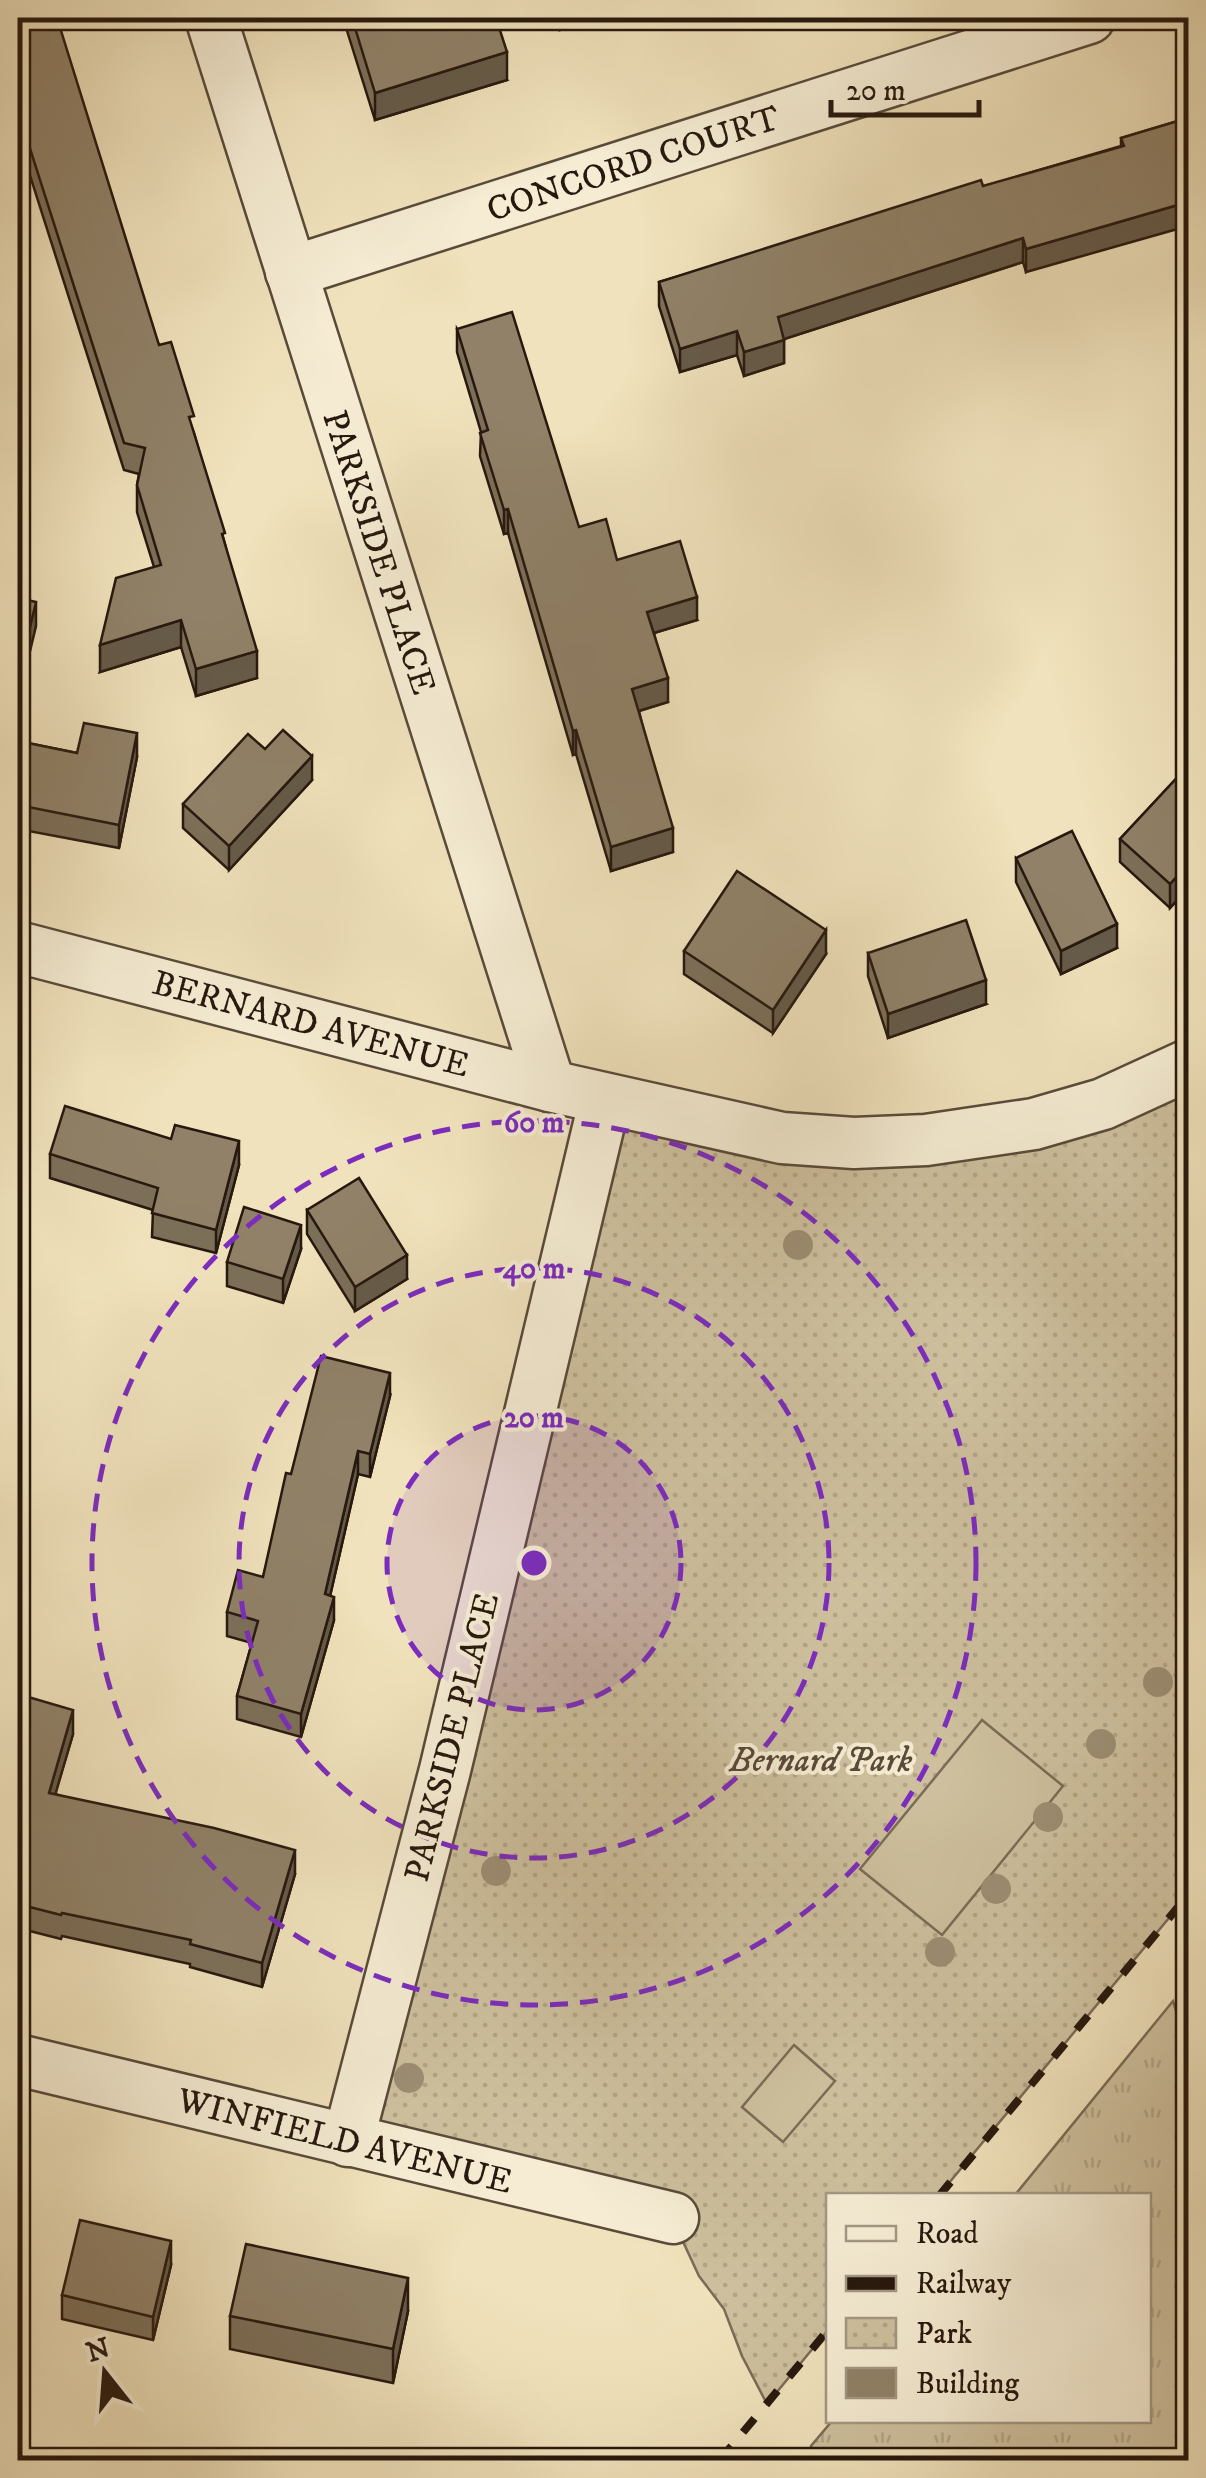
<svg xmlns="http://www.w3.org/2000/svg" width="1206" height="2478" viewBox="0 0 1206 2478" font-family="'IM FELL DW Pica',serif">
  <defs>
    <pattern id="grass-tufts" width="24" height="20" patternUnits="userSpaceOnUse" patternTransform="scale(2.5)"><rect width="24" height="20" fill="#cec09e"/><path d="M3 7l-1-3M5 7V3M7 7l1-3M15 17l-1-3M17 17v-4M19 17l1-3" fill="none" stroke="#b1a487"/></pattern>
    <pattern id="park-dots" width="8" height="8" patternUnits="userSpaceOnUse" patternTransform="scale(2.5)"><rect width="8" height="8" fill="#cec09e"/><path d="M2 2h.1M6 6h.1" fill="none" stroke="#b1a487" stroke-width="1.8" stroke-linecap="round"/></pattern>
  </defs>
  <rect width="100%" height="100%" fill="#f0e2bc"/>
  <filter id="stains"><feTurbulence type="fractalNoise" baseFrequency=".002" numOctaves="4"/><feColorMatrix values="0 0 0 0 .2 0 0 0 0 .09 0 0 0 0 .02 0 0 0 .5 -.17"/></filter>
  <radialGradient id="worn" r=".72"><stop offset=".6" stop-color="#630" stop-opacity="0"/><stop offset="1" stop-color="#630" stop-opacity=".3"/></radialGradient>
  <!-- grass -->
  <path fill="url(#grass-tufts)" stroke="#7a6c56" stroke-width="2.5" d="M1173,2001l15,50v409h-372l-5,-14 21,-25 316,-1v-224l-133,-1z"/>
  <!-- park -->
  <path fill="url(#park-dots)" stroke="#7a6c56" stroke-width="2.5" d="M1170,1076l18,28v791l-249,300 -111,1v134l-61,74 -25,-48 -18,-47 -25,-33 -27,-58 -324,-77 257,-1042 249,44z"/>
  <!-- pitch -->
  <g fill="#cec09e" stroke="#7a6c56" stroke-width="2.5">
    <path d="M982,1720l81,66 -121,149 -82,-66z"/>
    <path d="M794,2045l41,36 -52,61 -41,-35z"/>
  </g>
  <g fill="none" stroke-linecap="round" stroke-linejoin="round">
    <defs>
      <g id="minor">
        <path d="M211,18l339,1068"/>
        <path d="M291,272l798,-254"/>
        <path d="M18,947l532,139 232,52 72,5 72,-3 108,-16 69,-20 85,-39"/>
        <path d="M18,2060l655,158"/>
        <path d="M348,2141l97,-371 160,-671"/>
      </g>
    </defs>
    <!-- minor casing -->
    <use href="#minor" stroke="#594a3a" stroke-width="55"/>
    <!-- minor -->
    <use href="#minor" stroke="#f5ecd3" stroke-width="50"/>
    <!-- rail -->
    <g stroke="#27180e" stroke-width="8" stroke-dasharray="18 18" stroke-linecap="butt">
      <path d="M939,2196l249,-301"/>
      <path d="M720,2460l108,-130"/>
    </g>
  </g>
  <!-- trees -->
  <g fill="#9d8e74">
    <circle cx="798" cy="1245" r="15"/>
    <circle cx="1158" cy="1682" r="15"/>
    <circle cx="1101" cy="1744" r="15"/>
    <circle cx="1048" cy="1817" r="15"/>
    <circle cx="496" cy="1871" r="15"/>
    <circle cx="996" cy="1889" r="15"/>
    <circle cx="940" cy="1952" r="15"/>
    <circle cx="409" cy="2078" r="15"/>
  </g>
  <!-- wall -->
  <g fill="#7c6f59" stroke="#27180e" stroke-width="2.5">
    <path d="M18,18l141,327 35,88 31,111 32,134 -61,18 -15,-49 -81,25 54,-105 -17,-55v-27l2,-11 -15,-4 -106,-332z"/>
    <path d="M343,18h98l2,7 64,55 -132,40z"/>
    <path d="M1188,118l-162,154 -3,-10 -239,77v24l-40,13 -7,-21 -57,17 -21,-66v-24l462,-136v-8z"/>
    <path d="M457,329l122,198 38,33 80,60 -43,13 14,69 -29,9 34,141 -62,19 -35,-117 -3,1 -65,-222 -4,1 -24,-78 1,-24 -24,-80z"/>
    <path d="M18,741l59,12 60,4 -18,91 -101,-19z"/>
    <path d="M265,749l47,31 -83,90 -46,-42v-24z"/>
    <path d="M1188,766v122l-18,20 -50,-46v-23z"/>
    <path d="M1016,858l101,90 -56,26 -45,-92z"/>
    <path d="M684,951l142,3 -53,79 -89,-59z"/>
    <path d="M868,953l118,51 -98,34 -20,-62z"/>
    <path d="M50,1154l189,11 -23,88 -64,-16 1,-27 -103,-32z"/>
    <path d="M307,1210l100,69 -52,32 -48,-77z"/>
    <path d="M301,1249l-18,54 -56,-17v-24z"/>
    <path d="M390,1396l-20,81 -12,-3 -28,122 4,24 -33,117 -64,-18v-23l15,-53 -25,-7v-24l36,-35 28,-103z"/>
    <path d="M18,1694l55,40 -18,60 240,80 -33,113 -72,-20v-3l-128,-28 -1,3 -43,-11z"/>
    <path d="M171,2265l-18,75 -91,-21v-24z"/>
    <path d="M408,2311l-15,72 -163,-34v-33z"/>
  </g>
  <!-- shaded-wall -->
  <g fill="#655a49" stroke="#27180e" stroke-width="2.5">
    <path d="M560,18h41l-41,12z"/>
    <path d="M507,52v28l-132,40v-27z"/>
    <path d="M1188,202v24l-162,46v-23z"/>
    <path d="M1023,238v24l-245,79v-24z"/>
    <path d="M737,331v24l-57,17v-23z"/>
    <path d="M784,340v23l-40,13v-24z"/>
    <path d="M508,509v24l-4,1v-24z"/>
    <path d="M697,597v23l-50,15v-23z"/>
    <path d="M36,602v24l-17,71h-1v-24z"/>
    <path d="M181,620v27l-81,25v-27z"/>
    <path d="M257,651v27l-61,18v-27z"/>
    <path d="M668,678v24l-36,11v-24z"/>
    <path d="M576,730v24l-3,1v-24z"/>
    <path d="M137,733v24l-18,91v-23z"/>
    <path d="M312,756v24l-83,90v-24z"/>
    <path d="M673,828v24l-62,19v-24z"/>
    <path d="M1188,864v24l-18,20v-24z"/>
    <path d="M1117,924v24l-56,26v-23z"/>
    <path d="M826,930v24l-53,79v-23z"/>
    <path d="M986,980v24l-98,34v-24z"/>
    <path d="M239,1141v24l-23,88v-23z"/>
    <path d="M301,1225v24l-18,54v-24z"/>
    <path d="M407,1255v24l-52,32v-24z"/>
    <path d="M390,1373v23l-20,81v-23z"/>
    <path d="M358,1451v23l-33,144v-24z"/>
    <path d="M334,1597v23l-33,117v-23z"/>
    <path d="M73,1710v24l-24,82v-23z"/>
    <path d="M295,1850v24l-33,113v-24z"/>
    <path d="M171,2241v24l-18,75v-23z"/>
    <path d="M408,2278v33l-15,72v-34z"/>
  </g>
  <!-- building -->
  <g fill="#908168" stroke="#27180e" stroke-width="2.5">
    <path d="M18,18h39l102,327 12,-3 23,74 -5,1 36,116 -3,1 35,117 -61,18 -15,-49 -81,25 16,-67 45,-13 -24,-80 8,-37 -21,-5 -106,-332z"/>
    <path d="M352,18h89l2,7 26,-7h27l11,34 -132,41z"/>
    <path d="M1188,118v84l-162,47 -3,-11 -245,79 6,23 -40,12 -7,-21 -57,18 -21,-67 322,-102 2,6 141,-40 -3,-8z"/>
    <path d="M512,312l67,215 27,-8 11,41 63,-19 17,56 -50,15 21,66 -36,11 41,139 -62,19 -35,-117 -3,1 -65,-222 -4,1 -24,-77 8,-3 -31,-101z"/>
    <path d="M18,598l18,4 -17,71h-1z"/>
    <path d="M84,723l53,10 -18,92 -101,-20v-64l59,12z"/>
    <path d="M283,730l29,26 -83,90 -46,-42 65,-70 17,15z"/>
    <path d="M1188,766v98l-18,20 -50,-45z"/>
    <path d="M1072,831l45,93 -56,27 -45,-93z"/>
    <path d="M737,871l89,59 -53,80 -89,-59z"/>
    <path d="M966,920l20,60 -98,34 -20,-61z"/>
    <path d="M65,1106l106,33 4,-14 64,16 -23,89 -64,-17 6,-25 -108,-34z"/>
    <path d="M359,1178l48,77 -52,32 -48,-77z"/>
    <path d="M244,1207l57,18 -18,54 -56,-17z"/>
    <path d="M321,1356l69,17 -20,81 -12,-3 -33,143 9,3 -33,117 -64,-18 21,-75 -31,-9 11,-42 25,7 23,-104 5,1z"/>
    <path d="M18,1694l55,16 -24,83 165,35 81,22 -33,113 -72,-19 1,-4 -129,-27 -1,2 -43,-11z"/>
    <path d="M80,2220l91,21 -18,76 -91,-22z"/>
    <path d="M246,2244l162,34 -15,71 -163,-33z"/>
  </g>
  <!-- distance rings -->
  <circle cx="534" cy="1563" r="147" fill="#7b2cbf" fill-opacity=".12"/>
  <g fill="none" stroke="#7b2cbf" stroke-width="5" stroke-dasharray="18 12">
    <circle cx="534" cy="1563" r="147"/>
    <circle cx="534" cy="1563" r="295"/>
    <circle cx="534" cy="1563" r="442"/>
  </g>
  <g text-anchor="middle" stroke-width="8" stroke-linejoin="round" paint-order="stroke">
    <!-- street labels -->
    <g font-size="35" fill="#27180e" stroke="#f5ecd3">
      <text transform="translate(633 163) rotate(-18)" y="12">CONCORD COURT</text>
      <text transform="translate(380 552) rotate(72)" y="12">PARKSIDE PLACE</text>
      <text transform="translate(311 1023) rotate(15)" y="12">BERNARD AVENUE</text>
      <text transform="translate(451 1737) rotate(-76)" y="12">PARKSIDE PLACE</text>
      <text transform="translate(345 2140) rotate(14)" y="12">WINFIELD AVENUE</text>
    </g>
    <!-- park labels -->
    <g font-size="35" font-style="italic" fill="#594a39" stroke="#f5ecd3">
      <text x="821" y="1771">Bernard Park</text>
    </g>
  </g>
  <circle cx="534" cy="1563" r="15" fill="#7b2cbf" stroke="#f5ecd3" stroke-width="5"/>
  <g font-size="30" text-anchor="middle" font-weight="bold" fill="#7b2cbf" stroke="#f5ecd3" stroke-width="8" stroke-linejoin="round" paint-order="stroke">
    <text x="534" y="1132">60 m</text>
    <text x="534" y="1278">40 m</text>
    <text x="534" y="1427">20 m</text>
  </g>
  <!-- margin -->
  <rect width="1206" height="2478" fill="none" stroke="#f0e2bc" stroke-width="60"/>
  <rect x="20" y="20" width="1166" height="2438" fill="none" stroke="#27180e" stroke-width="5"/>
  <rect x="30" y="30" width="1146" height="2418" fill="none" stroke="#27180e" stroke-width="2.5"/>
  <!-- legend -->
  <rect x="826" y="2193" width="325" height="230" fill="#f5ecd3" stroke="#a39784" stroke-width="2.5"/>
  <rect x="846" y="2226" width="50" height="15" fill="#f5ecd3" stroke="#a39784" stroke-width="2.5"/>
  <text x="916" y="2243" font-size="30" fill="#27180e">Road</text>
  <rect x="846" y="2276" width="50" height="15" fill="#27180e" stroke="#a39784" stroke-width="2.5"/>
  <text x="916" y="2293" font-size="30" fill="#27180e">Railway</text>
  <rect x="846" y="2318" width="50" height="30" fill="url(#park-dots)" stroke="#a39784" stroke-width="2.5"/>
  <text x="916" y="2343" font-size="30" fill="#27180e">Park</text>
  <rect x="846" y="2368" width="50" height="30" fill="#908168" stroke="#a39784" stroke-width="2.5"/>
  <text x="916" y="2393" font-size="30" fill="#27180e">Building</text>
  <!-- north arrow -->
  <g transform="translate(105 2373) rotate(343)" stroke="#f5ecd3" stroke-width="8" paint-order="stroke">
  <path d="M0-8L18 38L0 25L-18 38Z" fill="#27180e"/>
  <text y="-15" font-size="28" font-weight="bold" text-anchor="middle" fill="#27180e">N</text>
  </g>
  <!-- scale -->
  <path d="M831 100v15h148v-15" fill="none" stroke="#27180e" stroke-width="5"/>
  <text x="846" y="100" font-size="30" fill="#27180e" stroke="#f5ecd3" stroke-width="8" paint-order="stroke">20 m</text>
  <rect width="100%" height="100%" filter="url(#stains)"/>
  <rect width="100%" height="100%" fill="url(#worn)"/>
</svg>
